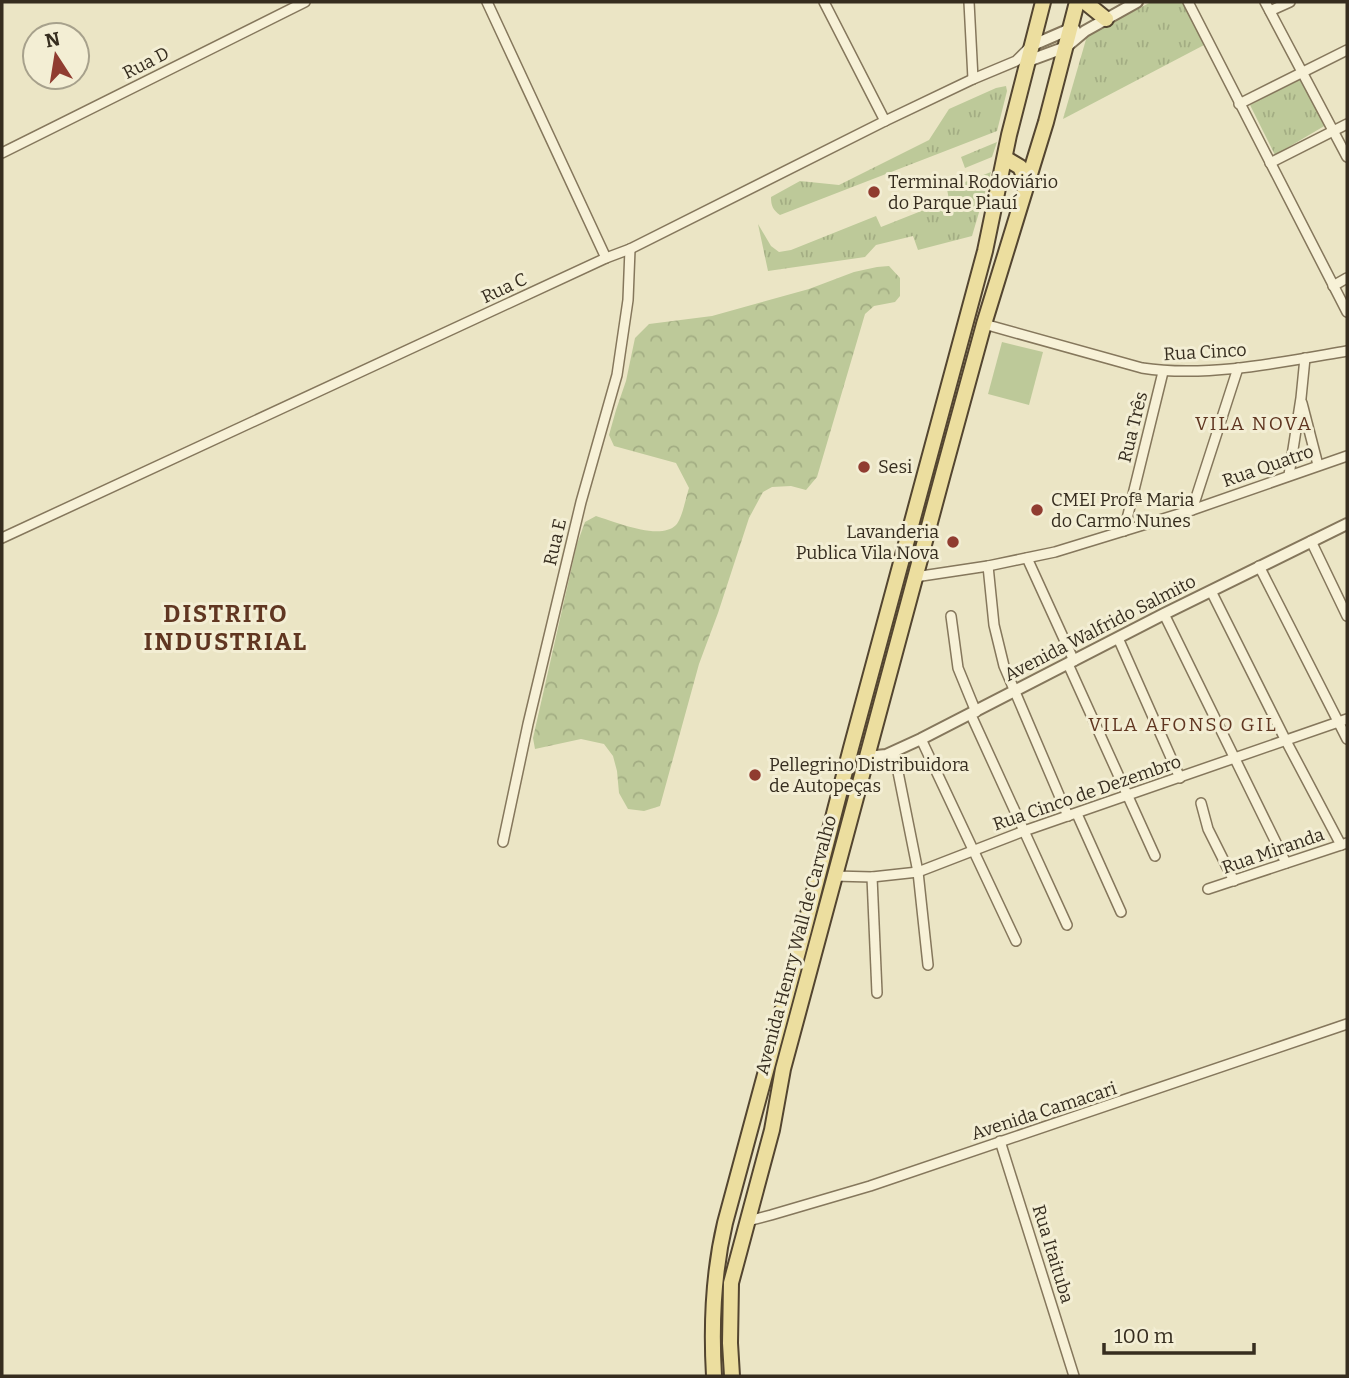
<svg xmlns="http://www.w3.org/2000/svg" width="1349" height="1378" viewBox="0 0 1349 1378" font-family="Bitter,serif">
  <defs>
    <pattern id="grass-tufts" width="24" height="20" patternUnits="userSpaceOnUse" patternTransform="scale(1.75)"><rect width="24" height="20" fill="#bdc999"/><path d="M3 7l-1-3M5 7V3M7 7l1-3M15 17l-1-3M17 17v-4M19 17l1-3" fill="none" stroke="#a3ad83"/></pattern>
    <pattern id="forest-crowns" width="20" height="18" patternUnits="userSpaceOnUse" patternTransform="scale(1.75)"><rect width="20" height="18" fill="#bdc999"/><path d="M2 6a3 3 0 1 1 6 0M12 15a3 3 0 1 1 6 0" fill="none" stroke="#a3ad83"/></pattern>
  </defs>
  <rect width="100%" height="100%" fill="#ebe5c5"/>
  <!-- grass -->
  <g fill="url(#grass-tufts)">
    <path d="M1151,2h34l21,42 -143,75 24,-83z"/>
    <path d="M1300,79l26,46 -51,30 -25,-50z"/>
    <path d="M1006,86l1,5 -10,40 -217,84c-7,-5 -9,-9 -9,-18l29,-16 39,4 90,-45 20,-31 47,-21z"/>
    <path d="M997,142l-5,15 -27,11 -4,-11z"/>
    <path d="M991,172l-19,64 -54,14 -5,-14 -37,9 -11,12 -97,14 -10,-47 13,22 8,6 12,-2 85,-34 5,11 68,-27 -2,-11z"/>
  </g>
  <!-- forest -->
  <path fill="url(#forest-crowns)" d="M889,266l11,12v18l-5,6 -21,4 -9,8 -48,163 -11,13 -15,-4 -19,1 -9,5 -14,26 -31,95 -19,51 -39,142 -16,5 -16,-2 -9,-16 -2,-22 -4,-15 -9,-12 -23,-5 -46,10 -2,-11 44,-194 8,-22 11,-6c20,6 64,25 80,9 6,-6 10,-28 13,-37l-13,-25 -62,-17 -5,-11 7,-25 10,-29 9,-43 14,-14 63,-8 97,-27 45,-17 23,-5z"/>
  <!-- garden -->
  <path fill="#bdc999" d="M1002,342l41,10 -14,53 -41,-11z"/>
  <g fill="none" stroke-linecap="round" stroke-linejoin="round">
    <defs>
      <g id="minor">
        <path d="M487,2l119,256"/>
        <path d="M824,2l61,119"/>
        <path d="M969,2l4,77"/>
        <path d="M1188,2l159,310"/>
        <path d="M1265,2l82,155"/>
        <path d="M1270,11l20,-9"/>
        <path d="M1239,104l108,-54"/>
        <path d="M2,153l303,-151"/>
        <path d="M1270,163l77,-39"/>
        <path d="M1333,286l14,-8"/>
        <path d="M984,324l158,44c65,10 141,-6 205,-17"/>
        <path d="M1302,403l16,62"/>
        <path d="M1289,475l12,-77 4,-40"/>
        <path d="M1192,510l46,-142"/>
        <path d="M1124,531l39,-159"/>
        <path d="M2,538l604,-280 24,-9 255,-128 88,-42 43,-18 13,-13"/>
        <path d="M1311,541l36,75"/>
        <path d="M1027,558l47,103"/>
        <path d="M988,566l6,59 10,41 64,150"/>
        <path d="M1259,566l88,173"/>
        <path d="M915,577l73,-11 67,-14 137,-42 155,-54"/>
        <path d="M1211,591l74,148 56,106"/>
        <path d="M1164,614l122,249"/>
        <path d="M951,616l7,52 18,44"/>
        <path d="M1118,638l62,140"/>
        <path d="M1068,664l87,192"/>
        <path d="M971,715l96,210"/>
        <path d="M921,739l95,202"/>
        <path d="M894,752l24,120 10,93"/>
        <path d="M1201,803l7,26 26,52"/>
        <path d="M1077,814l44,98"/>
        <path d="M503,842l25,-118 53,-222 36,-127 11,-75 2,-51"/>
        <path d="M834,876l38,1 46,-5 106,-41 323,-112"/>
        <path d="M872,877l5,116"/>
        <path d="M1208,889l139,-46"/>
        <path d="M1000,1141l74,235"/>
        <path d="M748,1221l23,-6 99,-29 477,-162"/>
      </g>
      <g id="tertiary">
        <path d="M1033,45l37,-16 5,1"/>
        <path d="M1028,61l38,-14 19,-16 52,-29"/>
        <path d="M867,757l19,-2 35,-16 243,-125 183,-90"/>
      </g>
      <g id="primary">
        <path d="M1085,2l21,17"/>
        <path d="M1005,158l15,9 5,11 -1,7"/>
        <path d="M714,1376c-3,-52 -1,-102 11,-153l79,-293 47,-182 134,-497 24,-116 34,-133"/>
        <path d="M732,1376l-2,-33 1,-60 41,-153 11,-61 160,-595 41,-150 62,-202 31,-120"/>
      </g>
    </defs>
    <!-- minor casing -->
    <use href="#minor" stroke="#85775c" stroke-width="12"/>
    <!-- tertiary casing -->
    <use href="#tertiary" stroke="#85775c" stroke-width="14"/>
    <!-- primary casing -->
    <use href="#primary" stroke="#534530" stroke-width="18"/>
    <!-- minor -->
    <use href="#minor" stroke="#f7f1d7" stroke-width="9"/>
    <!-- tertiary -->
    <use href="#tertiary" stroke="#f7f1d7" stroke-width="10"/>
    <!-- primary -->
    <use href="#primary" stroke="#ecde9f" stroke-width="14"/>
  </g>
  <!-- markers -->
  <g fill="#903c30" stroke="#f3eed4" stroke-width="2.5">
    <circle cx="874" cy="192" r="7"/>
    <circle cx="864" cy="467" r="7"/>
    <circle cx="1037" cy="510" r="7"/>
    <circle cx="953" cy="542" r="7"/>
    <circle cx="755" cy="775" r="7"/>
  </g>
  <g text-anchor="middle" stroke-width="6" stroke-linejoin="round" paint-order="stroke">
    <!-- street labels -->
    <g font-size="18" fill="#362d1f" stroke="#f3eed4">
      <text transform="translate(146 63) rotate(-27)" y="6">Rua D</text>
      <text transform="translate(504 288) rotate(-25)" y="6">Rua C</text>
      <text transform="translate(1205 352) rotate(-3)" y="6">Rua Cinco</text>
      <text transform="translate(1133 427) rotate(-76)" y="6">Rua Três</text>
      <text transform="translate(1268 466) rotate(-19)" y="6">Rua Quatro</text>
      <text transform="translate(555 542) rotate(-77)" y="6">Rua E</text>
      <text transform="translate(1100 628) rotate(-27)" y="6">Avenida Walfrido Salmito</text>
      <text transform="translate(1087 793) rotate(-19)" y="6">Rua Cinco de Dezembro</text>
      <text transform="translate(1273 851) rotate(-19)" y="6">Rua Miranda</text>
      <text transform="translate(796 945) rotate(-75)" y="6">Avenida Henry Wall de Carvalho</text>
      <text transform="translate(1044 1111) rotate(-18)" y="6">Avenida Camacari</text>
      <text transform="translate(1053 1254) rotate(73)" y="6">Rua Itaituba</text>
    </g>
    <!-- poi labels -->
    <g font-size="18" fill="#362d1f" stroke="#f3eed4" text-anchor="start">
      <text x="888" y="188">Terminal Rodoviário<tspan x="888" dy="21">do Parque Piauí</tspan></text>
      <text x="878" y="473">Sesi</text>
      <text x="1051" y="506">CMEI Profª Maria<tspan x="1051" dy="21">do Carmo Nunes</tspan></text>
      <text x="939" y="538" text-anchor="end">Lavanderia<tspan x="939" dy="21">Publica Vila Nova</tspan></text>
      <text x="769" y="771">Pellegrino Distribuidora<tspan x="769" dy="21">de Autopeças</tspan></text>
    </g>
    <!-- neighbourhood labels -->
    <g font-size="19" letter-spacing="2" fill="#603621" stroke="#f3eed4">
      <text x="1254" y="430">VILA NOVA</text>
      <text x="1183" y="731">VILA AFONSO GIL</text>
    </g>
    <!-- district labels -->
    <g font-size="24" font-weight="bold" letter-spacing="2" fill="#603621" stroke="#f3eed4">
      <text x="226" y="622">DISTRITO<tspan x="226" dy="28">INDUSTRIAL</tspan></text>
    </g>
  </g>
  <!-- border -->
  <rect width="1349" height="1378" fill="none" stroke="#362d1f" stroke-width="7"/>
  <!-- north arrow -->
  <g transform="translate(56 56) rotate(348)"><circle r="33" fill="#f3eed4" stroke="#a7a18c" stroke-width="2"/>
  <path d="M0-5L12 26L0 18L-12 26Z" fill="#903c30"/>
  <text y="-10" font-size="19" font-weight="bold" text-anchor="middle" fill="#362d1f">N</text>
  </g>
  <!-- scale -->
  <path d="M1104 1343v10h150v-10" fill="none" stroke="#362d1f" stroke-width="3.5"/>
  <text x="1114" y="1343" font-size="21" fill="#362d1f" stroke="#f3eed4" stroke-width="5" paint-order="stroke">100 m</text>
</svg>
